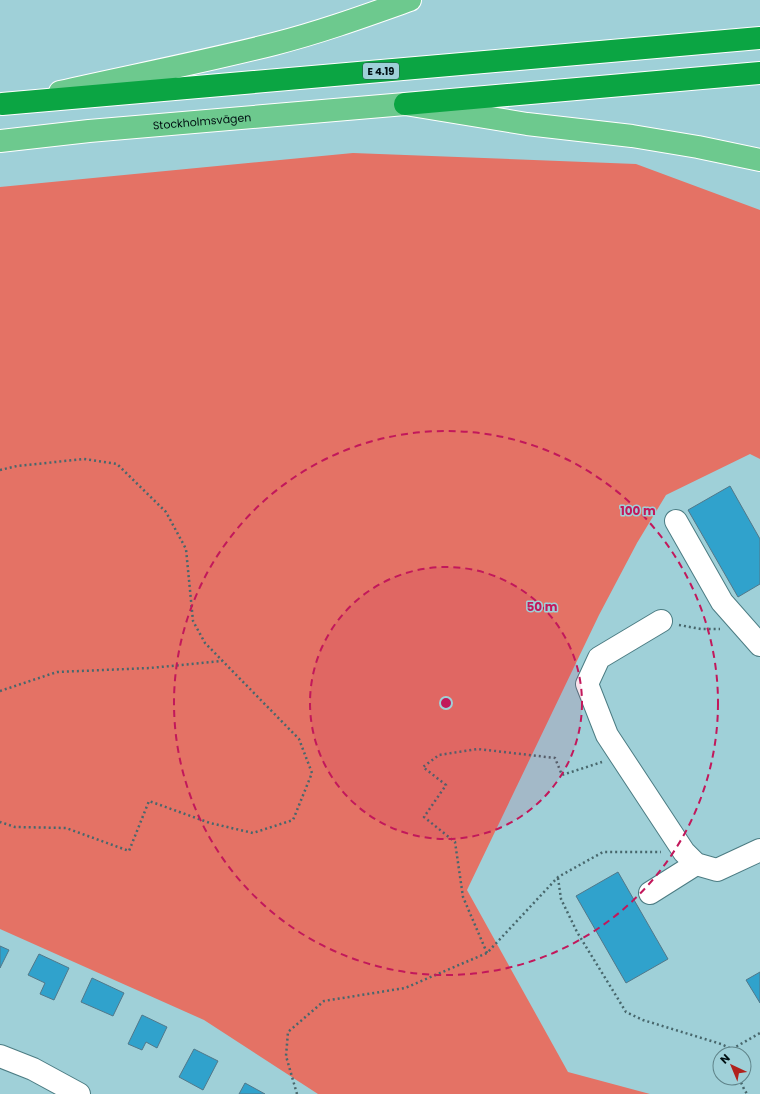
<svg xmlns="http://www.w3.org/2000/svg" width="760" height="1094" viewBox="0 0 760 1094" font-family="Poppins,sans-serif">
  <rect width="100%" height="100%" fill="#9fd0d8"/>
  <!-- green -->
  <path fill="#e47265" d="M353,153l283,11 124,46v249l-10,-5 -84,41 -29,48 -38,72 -132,275 101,182 82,22h-332l-114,-74 -204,-91v-742z"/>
  <!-- building -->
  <g fill="#30a2cc" stroke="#51788a">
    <path d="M730,486l30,53v45l-22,13 -50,-87z"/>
    <path d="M618,872l50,87 -42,24 -50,-87z"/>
    <path d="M0,946l9,4 -9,18z"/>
    <path d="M39,954l30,14 -15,32 -14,-6 5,-11 -17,-8z"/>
    <path d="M760,972v31l-14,-23z"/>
    <path d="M92,978l32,15 -11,23 -32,-14z"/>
    <path d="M142,1015l25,12 -10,21 -11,-6 -4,8 -14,-6z"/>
    <path d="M194,1049l24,12 -15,29 -24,-13z"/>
    <path d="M245,1083l20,11h-26z"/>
  </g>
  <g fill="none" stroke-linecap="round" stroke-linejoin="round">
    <defs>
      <g id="minor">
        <path d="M676,521l46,81 38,43"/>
        <path d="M661,621l-62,37 -12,26 20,51 77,117 12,12 21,6 43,-20"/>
        <path d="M650,893l46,-29"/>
        <path d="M0,1056l33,13 46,25"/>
      </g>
      <g id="major">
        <path d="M60,92c71,-16 143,-30 214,-48 47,-12 91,-28 136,-44"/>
        <path id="s1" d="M0,141l89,-10 316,-27 122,20 105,12 66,11 62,13"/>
      </g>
      <g id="highway">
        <path d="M2,104l758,-66"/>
        <path d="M405,104l355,-31"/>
      </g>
    </defs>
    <!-- minor casing -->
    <use href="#minor" stroke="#4c7c83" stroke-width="24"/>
    <!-- major casing -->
    <use href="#major" stroke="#fff" stroke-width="24"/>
    <!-- highway casing -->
    <use href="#highway" stroke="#fff" stroke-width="24"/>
    <!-- path -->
    <g stroke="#48676c" stroke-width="2.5" stroke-dasharray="2 3" stroke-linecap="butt">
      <path d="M0,470l17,-4 67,-7 33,5 49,48 20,37 7,72 12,22 94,96 13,34 -19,47 -40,13 -43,-10 -61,-22 -20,50 -63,-23 -51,-1 -15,-5"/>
      <path d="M679,625l22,4h19"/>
      <path d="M0,691l57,-19 93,-4 72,-7"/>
      <path d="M558,878l3,21 16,33 49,80 17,8 78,24 11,5v5"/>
      <path d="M487,953l-24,-56 -8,-55 -31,-25 22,-32 -23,-18 16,-12 39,-6 77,9 7,17 40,-13"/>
      <path d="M732,1049l28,-16"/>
      <path d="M739,1078l5,11 3,5"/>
      <path d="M297,1094l-11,-38 2,-24 36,-31 81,-13 82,-35 71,-76 45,-25h58"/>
    </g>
    <!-- minor -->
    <use href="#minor" stroke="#fff" stroke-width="22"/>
    <!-- major -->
    <use href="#major" stroke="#6dc98e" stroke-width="22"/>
    <!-- highway -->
    <use href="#highway" stroke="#0ba543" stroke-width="22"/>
  </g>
  <!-- distance rings -->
  <circle cx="446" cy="703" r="136" fill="#c2185b" fill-opacity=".12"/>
  <g fill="none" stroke="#c2185b" stroke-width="2" stroke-dasharray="7 5">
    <circle cx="446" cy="703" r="136"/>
    <circle cx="446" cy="703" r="272"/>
  </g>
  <g text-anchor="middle" stroke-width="3" stroke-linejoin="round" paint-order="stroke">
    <!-- shield labels -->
    <rect fill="#9fd0d8" stroke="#30494d" stroke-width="1" x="363" y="63" width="36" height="16" rx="3"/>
    <g font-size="10" font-weight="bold" fill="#000f12">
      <text x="381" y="75">E 4.19</text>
    </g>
    <!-- street labels -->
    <g font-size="11" fill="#000f12" stroke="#9fd0d8">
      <text dy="4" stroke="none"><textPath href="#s1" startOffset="203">Stockholmsvägen</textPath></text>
    </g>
  </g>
  <circle cx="446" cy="703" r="6" fill="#c2185b" stroke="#9fd0d8" stroke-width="2"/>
  <g font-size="12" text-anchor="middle" font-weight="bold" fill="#c2185b" stroke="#9fd0d8" stroke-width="3" stroke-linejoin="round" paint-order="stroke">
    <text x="638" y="515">100 m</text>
    <text x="542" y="611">50 m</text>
  </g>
  <!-- north arrow -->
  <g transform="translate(732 1066) rotate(316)"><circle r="19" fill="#9fd0d8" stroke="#5f8389"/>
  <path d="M0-3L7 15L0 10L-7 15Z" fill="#b1211c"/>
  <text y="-6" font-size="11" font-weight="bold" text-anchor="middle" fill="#000f12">N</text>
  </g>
</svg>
